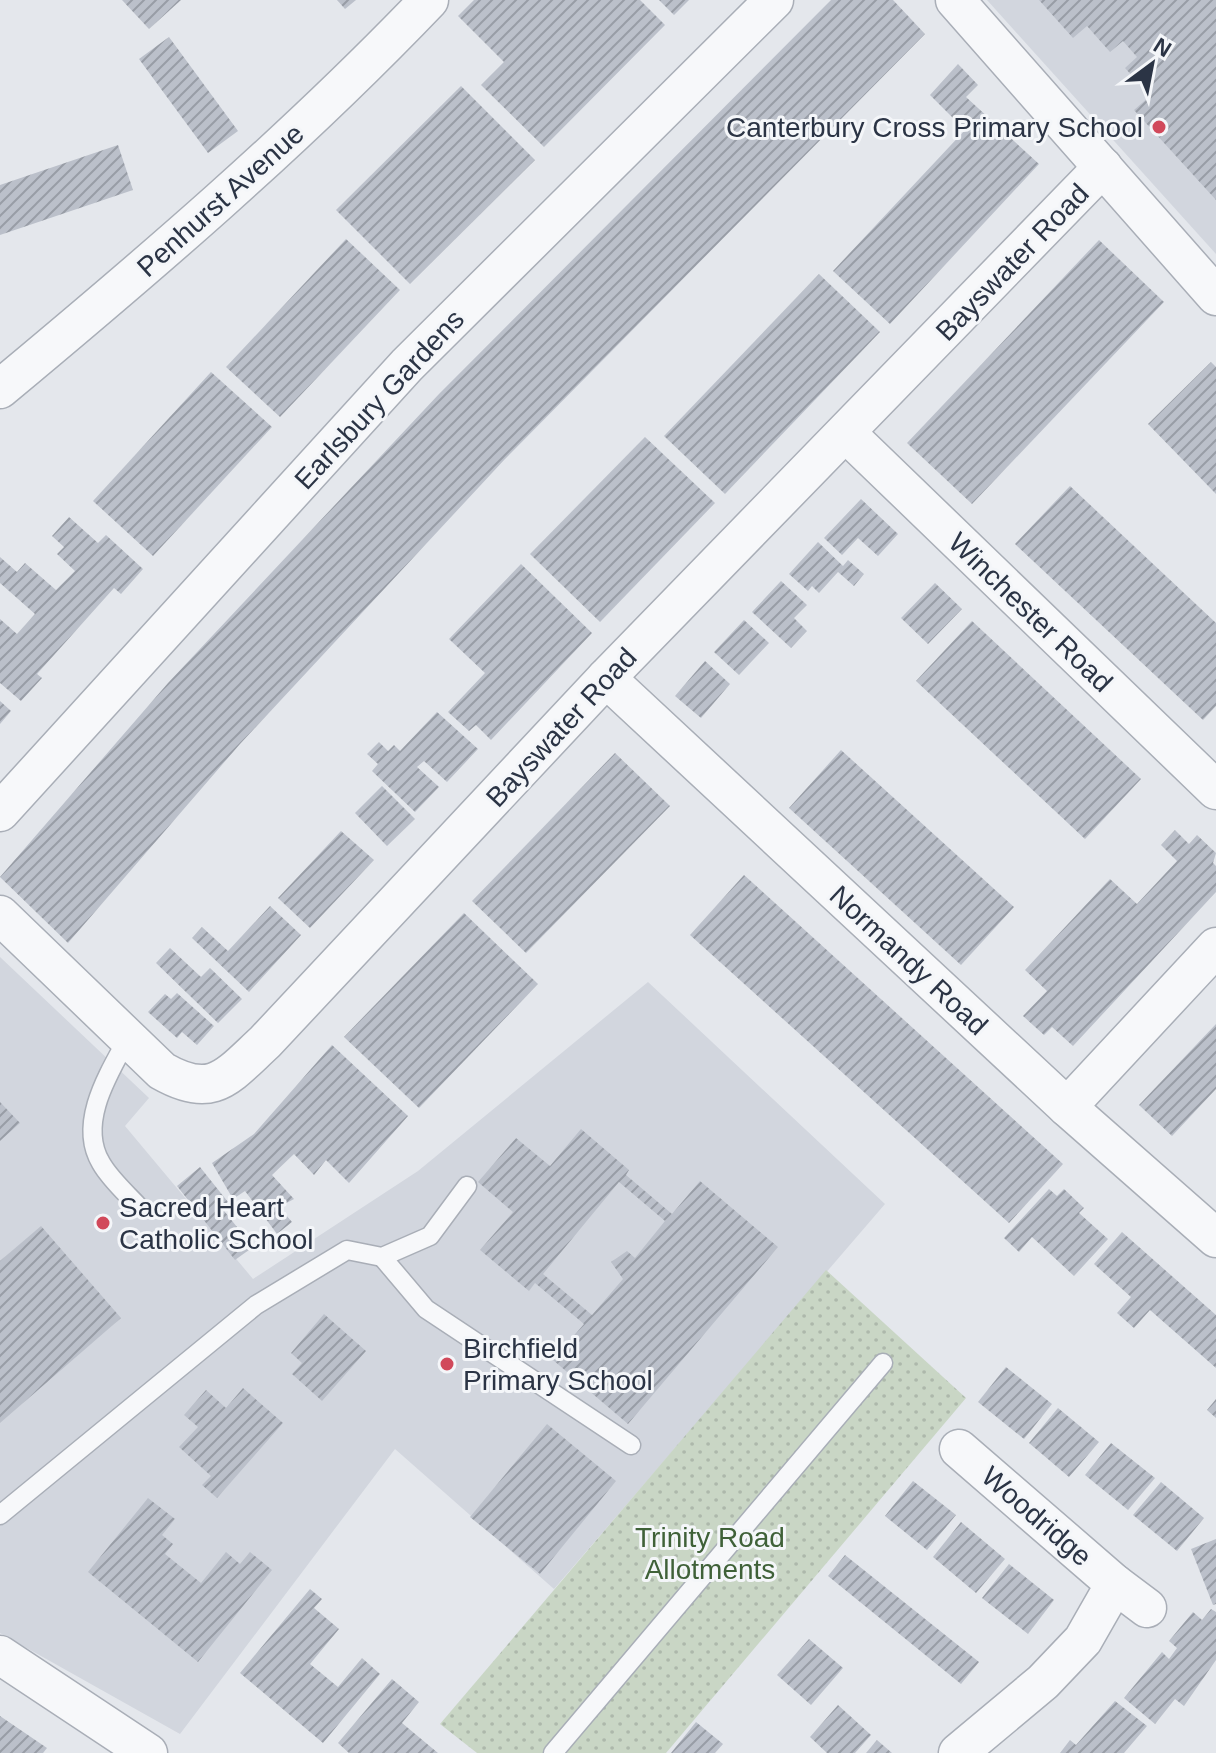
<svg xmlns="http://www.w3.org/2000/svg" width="1216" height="1753" viewBox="0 0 1216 1753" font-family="Helvetica,sans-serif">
  <defs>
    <pattern id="grass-dots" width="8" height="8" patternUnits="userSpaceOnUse" patternTransform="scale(2)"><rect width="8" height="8" fill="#c9d6c5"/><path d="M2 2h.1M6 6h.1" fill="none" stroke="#adb8ab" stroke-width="1.8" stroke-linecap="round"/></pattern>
    <pattern id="building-hatch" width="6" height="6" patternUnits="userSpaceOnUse" patternTransform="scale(2)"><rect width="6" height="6" fill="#bbc0ca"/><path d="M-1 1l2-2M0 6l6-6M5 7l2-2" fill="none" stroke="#989da6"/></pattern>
  </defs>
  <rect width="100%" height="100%" fill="#e4e7ec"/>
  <!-- built -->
  <g fill="#d2d6de">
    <path d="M987,0h229v254z"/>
    <path d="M0,957l149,141 -24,28 128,153 165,-108 230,-189 237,222 -331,385 -159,-140 -215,285 -180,-101z"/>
  </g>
  <!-- grass -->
  <path fill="url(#grass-dots)" d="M826,1270l140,128 -300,355h-189l-37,-29z"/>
  <!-- building -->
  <g fill="url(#building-hatch)" fill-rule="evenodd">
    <path d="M122,0h59l-32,29z"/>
    <path d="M337,0h19l-11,9z"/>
    <path d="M474,0h166l25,25 -121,122 -63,-62 23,-23 -46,-46z"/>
    <path d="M659,0h30l-15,15z"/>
    <path d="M831,0h62l32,34 -420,425 -265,285 -172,199 -68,-66 168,-194 271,-289z"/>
    <path d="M1039,0h177v200l-82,-90 16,-14 -25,-28 12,-11 -14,-16 -13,11 -23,-26 -14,12z"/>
    <path d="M169,37l69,94 -30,22 -69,-94z"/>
    <path d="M958,64l20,21 -12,12 73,67 -149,160 -57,-53 132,-141 -35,-35z"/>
    <path d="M461,86l74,74 -125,124 -74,-74z"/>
    <path d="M118,145l15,45 -133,45v-50z"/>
    <path d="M346,239l54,51 -120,127 -54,-50z"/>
    <path d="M1099,240l65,62 -192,202 -65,-61z"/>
    <path d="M819,274l61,58 -155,162 -61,-58z"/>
    <path d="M1211,362l5,5v127l-68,-70z"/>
    <path d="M211,372l61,55 -119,129 -60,-55z"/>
    <path d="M645,437l70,66 -115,119 -70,-68z"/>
    <path d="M1070,486l146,137v83l-13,14 -188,-176z"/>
    <path d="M861,499l37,35 -20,22 -20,-18 -16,17 -18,-17z"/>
    <path d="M69,517l29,26 8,-8 37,34 -22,25 -7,-6 -77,86 5,4 -21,23 -21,-18v-64l17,15 18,-20 -35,-31v-26l17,15 8,-9 31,27 19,-19 -18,-17 7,-7 -12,-11z"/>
    <path d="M818,542l25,24 5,-6 16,14 -10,12 -16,-14 -19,21 -7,-7 -4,5 -19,-17z"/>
    <path d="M521,564l71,69 -101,107 -15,-15 -7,6 -21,-19 37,-39 -36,-34z"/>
    <path d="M781,581l26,24 -13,13 13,13 -16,17 -39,-36z"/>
    <path d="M935,583l27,26 -34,35 -27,-26z"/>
    <path d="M744,620l25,23 -30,32 -25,-23z"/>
    <path d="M972,621l169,158 -56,60 -169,-158z"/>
    <path d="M705,661l25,23 -29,34 -26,-22z"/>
    <path d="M0,701l11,10 -11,13z"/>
    <path d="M437,712l41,37 -31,33 -23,-21 -7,6 22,20 -24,25 -43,-41 6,-7 -11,-10 12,-12 9,9 6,-6 6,6z"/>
    <path d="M841,750l173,157 -53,58 -172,-157z"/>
    <path d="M615,753l55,53 -144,147 -54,-52z"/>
    <path d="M382,786l33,33 -28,27 -32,-33z"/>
    <path d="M1175,830l14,14 8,-9 19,18 -3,10 3,3v26l-143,154 -21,-19 -8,8 -21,-19 24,-25 -22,-21 85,-91 27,25 40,-43 -16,-16z"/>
    <path d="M341,831l33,29 -64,68 -32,-30z"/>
    <path d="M744,875l319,289 -54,59 -319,-288z"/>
    <path d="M270,906l31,29 -52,57 -57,-54 10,-11 26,24z"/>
    <path d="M464,913l74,71 -119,124 -75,-71z"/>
    <path d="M170,948l31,29 9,-9 32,31 -24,24 -62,-60z"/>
    <path d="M177,993l37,33 -17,19 -15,-13 -5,6 -29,-26 17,-18 6,5z"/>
    <path d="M1216,1024v65l-44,47 -33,-31z"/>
    <path d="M332,1045l76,71 -59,67 -23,-23 -12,15 -20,-21 -22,21 22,24 -15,8 13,15 -15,12 -32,-43 -12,8 -21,-36 42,-29z"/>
    <path d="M0,1102l20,21 -20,18z"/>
    <path d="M581,1129l48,41 -3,5 46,39 28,-33 78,66 -150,177 -75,-64 31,-36 -49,-41 -6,8 -49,-41 33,-38 -35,-30 38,-44 34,28zM619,1182l46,39 -30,37 -8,-7 -16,11 12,17 -31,36 -49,-41z"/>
    <path d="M200,1167l28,35 -7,5 32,40 -18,13 -58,-74z"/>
    <path d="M1049,1189l8,7 7,-7 20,19 -5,5 29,26 -34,37 -42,-39 -13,15 -15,-14z"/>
    <path d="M41,1226l80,92 -121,105v-162z"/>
    <path d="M1122,1232l94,83v53l-66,-58 -16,18 -17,-15 14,-16 -37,-33z"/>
    <path d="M324,1314l42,37 -44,50 -30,-27 10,-11 -11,-10z"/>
    <path d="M1006,1367l46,37 -28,35 -46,-37z"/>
    <path d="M243,1388l40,35 -66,75 -15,-13 9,-9 -32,-29 19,-20 -14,-12 22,-25 20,18z"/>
    <path d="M1216,1399v19l-9,-8z"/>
    <path d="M1058,1408l41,34 -30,35 -40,-34z"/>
    <path d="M547,1424l69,57 -76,93 -70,-57z"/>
    <path d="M1111,1443l44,35 -27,32 -43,-35z"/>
    <path d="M913,1481l43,34 -29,35 -42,-34z"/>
    <path d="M1161,1482l43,36 -27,33 -44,-36z"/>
    <path d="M148,1498l27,21 -13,16 11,9 -8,10 36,29 25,-31 14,12 10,-12 22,18 -74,92 -110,-90z"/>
    <path d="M961,1522l44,37 -29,34 -43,-36z"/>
    <path d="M1216,1539v65l-3,1 -22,-56z"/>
    <path d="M845,1555l134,107 -18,22 -133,-108z"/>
    <path d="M1009,1564l45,36 -26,34 -46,-36z"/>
    <path d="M310,1589l12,10 -8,9 25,21 -29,35 28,23 24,-29 18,16 -57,69 -83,-70z"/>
    <path d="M1211,1609l5,3v48l-32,46 -9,-7 -20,25 -31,-26 38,-46 7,7 8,-11 -8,-7 24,-29 9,8z"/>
    <path d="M809,1639l34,29 -32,37 -34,-30z"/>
    <path d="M392,1679l27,23 -17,21 36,30h-89l-11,-10z"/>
    <path d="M1115,1701l32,25 -23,27h-64l10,-13 6,5z"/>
    <path d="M838,1705l33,30 -16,18h-28l-17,-16z"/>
    <path d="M0,1716l47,32 -4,5h-43z"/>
    <path d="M696,1722l27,22 -8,9h-44z"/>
    <path d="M877,1740l15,13h-26z"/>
  </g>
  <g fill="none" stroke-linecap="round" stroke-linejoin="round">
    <defs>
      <g id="service">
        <path d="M128,1038c-19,35 -51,85 -27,125 9,16 25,30 37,43"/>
        <path d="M382,1257l44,52 205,136"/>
        <path d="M0,1515l256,-210 91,-55 35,7 48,-21 37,-50"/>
        <path d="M553,1753l330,-390"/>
      </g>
      <g id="minor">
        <path d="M955,0l261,296"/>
        <path d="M0,389c149,-124 295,-249 429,-389"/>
        <path d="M847,434l369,356"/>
        <path d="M606,678l461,429 149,131"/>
        <path d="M0,812l407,-447 367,-365"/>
        <path d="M0,915l162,156c51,29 65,6 103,-29l341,-364 497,-511"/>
        <path d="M1067,1107l149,-160"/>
        <path d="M1115,1584l32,24"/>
        <path d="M0,1655l148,98"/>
        <path d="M958,1753l85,-71 40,-42 32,-56 -156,-135"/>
      </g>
    </defs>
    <!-- service casing -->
    <use href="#service" stroke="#a9aeb7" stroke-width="21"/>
    <!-- minor casing -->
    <use href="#minor" stroke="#a9aeb7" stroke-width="41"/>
    <!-- service -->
    <use href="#service" stroke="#f7f8fa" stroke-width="18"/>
    <!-- minor -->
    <use href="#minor" stroke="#f7f8fa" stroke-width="38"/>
  </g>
  <!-- markers -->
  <g fill="#d1495b" stroke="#f4f6f9" stroke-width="3">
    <circle cx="1159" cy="127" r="8"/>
    <circle cx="103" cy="1223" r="8"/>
    <circle cx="447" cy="1364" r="8"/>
  </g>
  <g text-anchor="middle" stroke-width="6" stroke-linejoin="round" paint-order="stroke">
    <!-- poi labels -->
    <g font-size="28" fill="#2b3445" stroke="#f4f6f9" text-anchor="start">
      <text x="1143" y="137" text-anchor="end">Canterbury Cross Primary School</text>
      <text x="119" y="1217">Sacred Heart<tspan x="119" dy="32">Catholic School</tspan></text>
      <text x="463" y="1358">Birchfield<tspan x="463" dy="32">Primary School</tspan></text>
    </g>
    <!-- street labels -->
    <g font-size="28" fill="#2b3445" stroke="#f4f6f9">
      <text transform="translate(220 200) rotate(-42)" y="10">Penhurst Avenue</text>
      <text transform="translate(1012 262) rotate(-46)" y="10">Bayswater Road</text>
      <text transform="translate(379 399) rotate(-47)" y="10">Earlsbury Gardens</text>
      <text transform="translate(1031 612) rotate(44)" y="10">Winchester Road</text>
      <text transform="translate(561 727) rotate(-47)" y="10">Bayswater Road</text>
      <text transform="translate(909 960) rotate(43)" y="10">Normandy Road</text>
      <text transform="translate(1037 1516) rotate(41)" y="10">Woodridge</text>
    </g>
    <!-- park labels -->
    <g font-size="28" fill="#3f6138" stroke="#f4f6f9">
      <text x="710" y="1547">Trinity Road<tspan x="710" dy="32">Allotments</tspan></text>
    </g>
  </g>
  <!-- north arrow -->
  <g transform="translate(1152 64) rotate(32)" stroke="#f4f6f9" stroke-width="6" paint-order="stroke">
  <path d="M0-6L14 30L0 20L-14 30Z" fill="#2b3445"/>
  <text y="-12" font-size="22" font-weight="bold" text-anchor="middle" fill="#2b3445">N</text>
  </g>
</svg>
